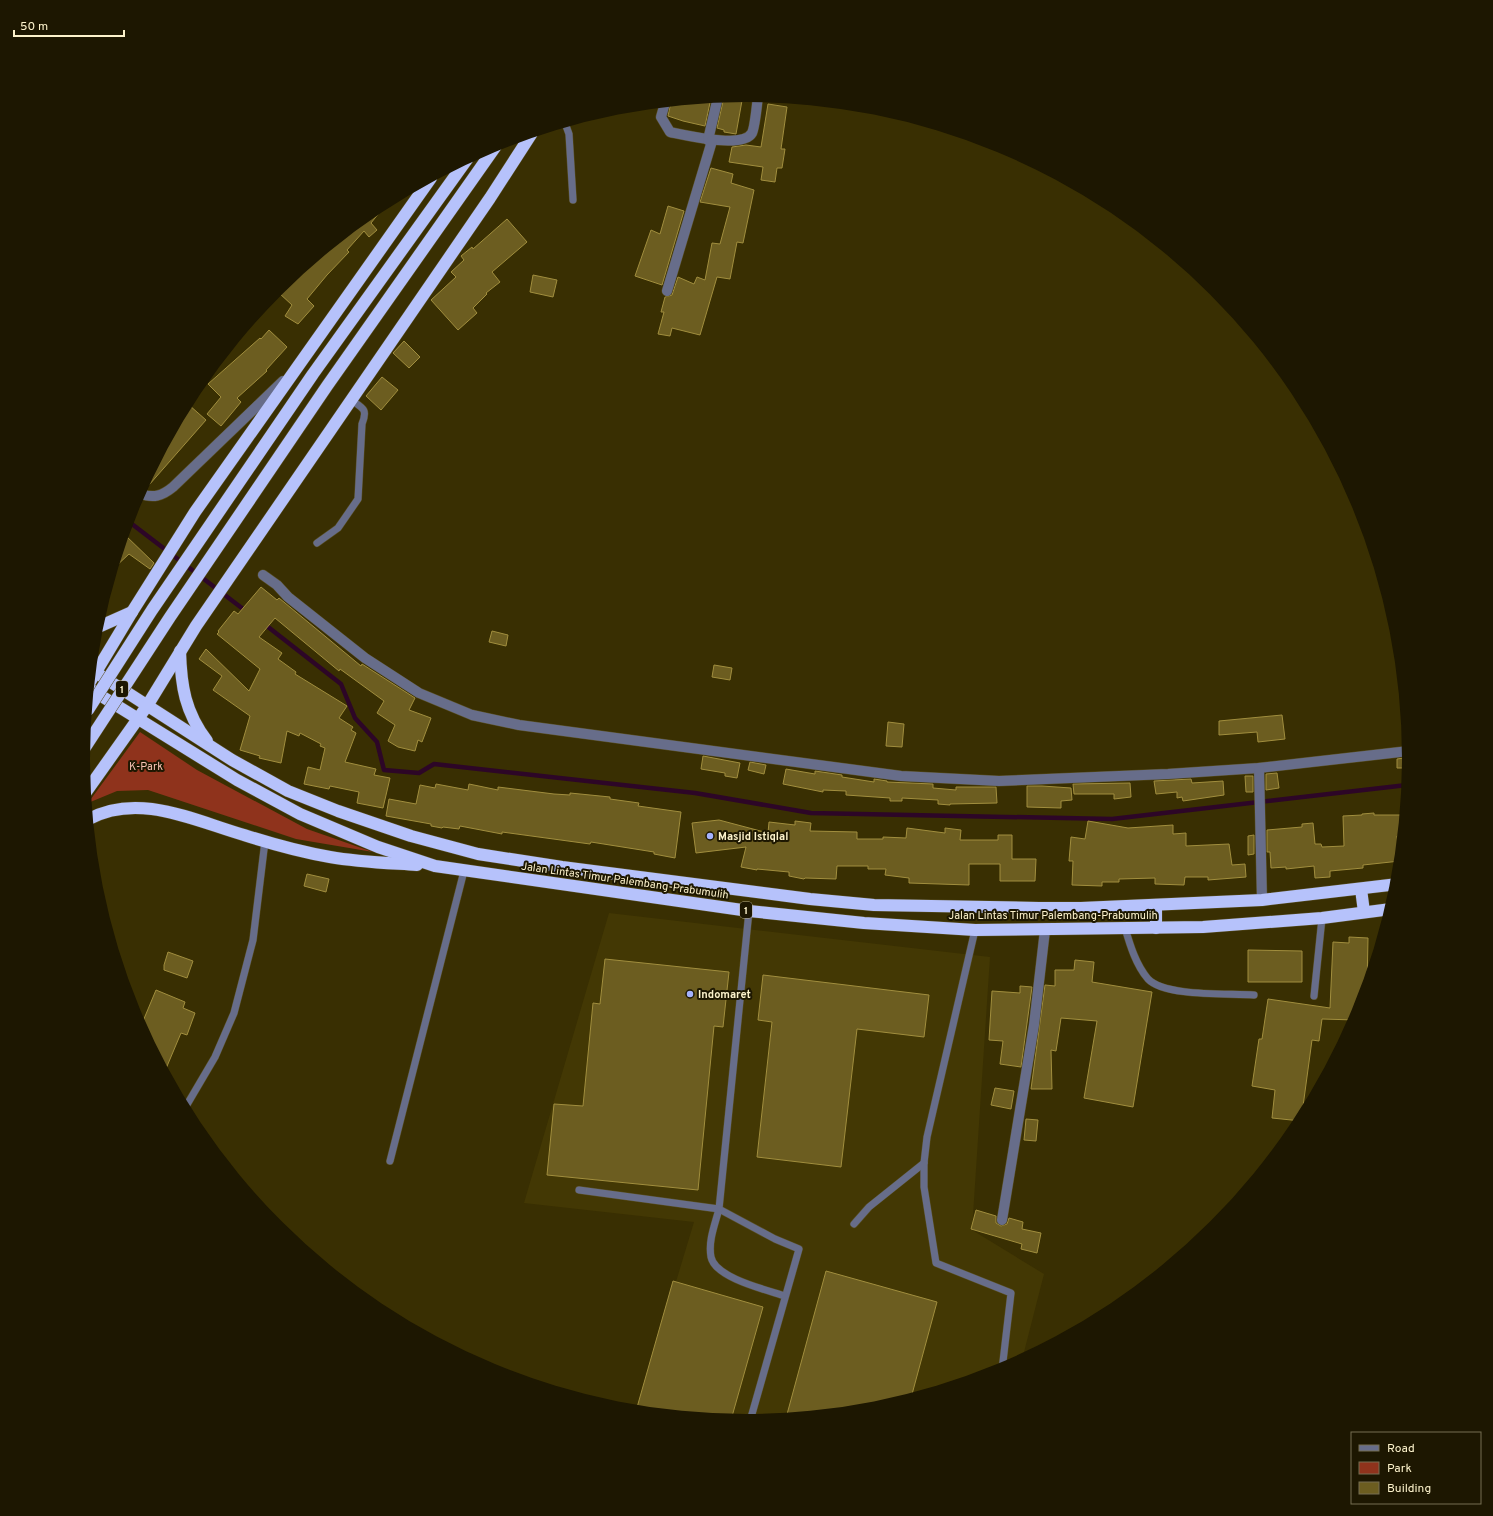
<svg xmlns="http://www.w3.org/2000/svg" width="1493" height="1516" viewBox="0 0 1493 1516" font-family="Overpass,sans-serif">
  <rect width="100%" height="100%" fill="#392f02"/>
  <!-- built -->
  <path fill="#433804" d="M609,913l381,44 -18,273 72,44 -22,86 -22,11 -124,38 -130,12 -109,-10 57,-189 -170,-19z"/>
  <!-- green -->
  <path fill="#8f331c" d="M140,732l57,38 110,59 66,23 -77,-13 -148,-49 -31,1 -29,12z"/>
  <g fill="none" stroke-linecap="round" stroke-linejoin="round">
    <!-- stream -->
    <g stroke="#2d0627" stroke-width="4.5">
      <path d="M128,521l119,91"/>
      <path d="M263,623l78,61 14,34 22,24 7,28 35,3 15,-9 261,29 116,20 301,6 295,-34"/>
    </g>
  </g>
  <!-- building -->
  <g fill="#6c5d20" stroke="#a18e3e">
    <path d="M743,95l-7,39 -12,-2v-2l-7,-2 7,-31z"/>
    <path d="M711,98l-6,28 -22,-5 -15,-5 3,-14z"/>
    <path d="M768,104l19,3 -6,42h4l-3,19h-5l-2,14 -14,-2 2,-13 -34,-5 3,-15 14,-2 15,2z"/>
    <path d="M711,168l22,6 -2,9 23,7 -11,53 -6,-1 -7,37 -13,-2 -17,58 -28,-7 -2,8 -12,-2 6,-22h-3l4,-15 7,-2 6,-18 16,7 3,-7 8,3 7,-37 8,1 10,-37 -30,-5z"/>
    <path d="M668,206l16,5 -22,74 -27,-9 16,-46 9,4z"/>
    <path d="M375,209l4,4 -8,10 6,7 -8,7 -5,-6 -17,19 2,2 -22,23 -20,24 7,7 -16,18 -13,-8 7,-11 -13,-12 14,-15 -1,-1z"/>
    <path d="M507,219l20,23 -35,30 8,10 -14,11 1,1 -14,14 4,5 -19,17 -27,-30 25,-23 -5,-5 13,-12 -3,-4 11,-9 1,2z"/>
    <path d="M533,275l24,5 -4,17 -23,-5z"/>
    <path d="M269,330l18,17 -21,23 1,1 -30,27 4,4 -20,24 -14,-12 14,-17 -13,-13 52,-46 1,1z"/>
    <path d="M404,341l16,16 -11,11 -16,-15z"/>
    <path d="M382,377l16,13 -17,20 -15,-14z"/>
    <path d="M189,405l17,15 -57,65 -4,-3 38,-70z"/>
    <path d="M124,534l30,29 -4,6 -21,-15 -15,14z"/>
    <path d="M261,587l16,13 2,-2 82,68 1,-2 53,34 -6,12 22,8 -9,24 -4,-2 -3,11 -17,-4 -10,-6 7,-16 -18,-12 7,-12 -44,-32 -1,2 -64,-53 -16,19 23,16 -4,6 18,13 -1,2 52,32 -8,12 14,9 -2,3 5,3 -11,29 31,7 -2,6 16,3 -7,30 -26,-5 2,-11 -29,-6 -1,3 -25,-5 4,-17 12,3 5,-22 -5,-2 1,-2 -21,-11 -1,3 -12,-5 -6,32 -22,-5 1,-2 -20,-6 10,-34 -37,-26 9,-14 -23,-17 7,-10 43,42 11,-22 -43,-35 2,-2 -1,-1 16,-20 4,3z"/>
    <path d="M492,631l16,4 -2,11 -17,-4z"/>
    <path d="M714,665l18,3 -2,12 -18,-3z"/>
    <path d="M1282,715l3,24 -27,3 -1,-10 -38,3v-14z"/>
    <path d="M888,722l16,2 -2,23 -16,-1z"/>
    <path d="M703,756l37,7 -3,15 -12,-2v-3l-24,-4z"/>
    <path d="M1410,757l-1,11h-12v-9z"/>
    <path d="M750,762l16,3 -2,9 -16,-4z"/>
    <path d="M786,769l29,5v-3l27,4v2l32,5v-3l13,2v1l46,2v4l23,2v-3h40l1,16 -47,1v1l-12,-1v-4l-36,-2v3h-12v-3l-44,-3v-4l-23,-1v2l-40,-8z"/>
    <path d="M1277,773l2,15 -13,2v-16z"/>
    <path d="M1245,776h8v16h-7z"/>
    <path d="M1191,779l1,4 31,-2 1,14 -41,6 -1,-4 -5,1v-6l-21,2 -2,-13z"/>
    <path d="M1130,783l1,14 -17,2v-5h-40l-1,-10z"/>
    <path d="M436,784l32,6 1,-6 29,6v-3l56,7 16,1v-2l40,4v2l29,4 -1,3 43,6 -6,46 -21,-4v-2l-63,-10 -1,2 -88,-12v2l-42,-8 -1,3 -16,-2 -1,1 -11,-2v-2l-45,-8 3,-17 27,5 4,-19 15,3z"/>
    <path d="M1027,786h15l29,2 1,12 -11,1v7l-34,-1z"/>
    <path d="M1374,813v2h30l-2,21h-5l3,25 -37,4v3l-33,3v6l-15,1 -1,-12 -28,3v-2l-15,1 -1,-16h-3v-22l35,-3v-3l11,-1 2,21h6l1,3 22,-1 -1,-30 19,-1v-1z"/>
    <path d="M719,820l49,13 1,-11 26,3v-4l16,2 -1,8 47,1v7h26v-2l23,1 1,-10 38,5v-5l16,2 -1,10h38v-5h14v24h24l-1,22h-35v-17h-31v21l-60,-2v-5l-24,-3 1,-6h-18v-3h-31l-1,13 -31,-1 -1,1 -15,-3v-4l-32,-3v1l-16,-3 5,-20 -50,6 -4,-30z"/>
    <path d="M1088,821l40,7 45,-3v9l13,-1v13l43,-2 3,21 13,-1 1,13 -38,3v-3h-23l-1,8 -29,-1v-6l-36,1v3h-17v4l-30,-1 1,-24h-4l2,-24 14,2z"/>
    <path d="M1254,835v19l-6,1v-19z"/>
    <path d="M307,874l22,5 -3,13 -22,-6z"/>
    <path d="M1349,937l19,1 -1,48 -8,26 -4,8 -33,-1 -3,22 -7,-1 -11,81 -29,-3 3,-28 -23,-4 7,-47h3l6,-40 62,9 3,-66 16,1z"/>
    <path d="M1248,950l54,1v31h-54z"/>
    <path d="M168,952l25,9 -6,17 -23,-8v-5z"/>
    <path d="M605,959l124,13 -6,55 -9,-1 -16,164 -151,-15 7,-71 29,2 10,-103 7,1z"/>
    <path d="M1075,960l19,2 -2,20 60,10 -19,115 -49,-9 13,-77 -36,-3 -5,33 -5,-1 1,39h-21l14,-104 10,1v-16h19z"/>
    <path d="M763,975l166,20 -5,42 -67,-8 -16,138 -84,-10 15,-135 -14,-2z"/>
    <path d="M1020,986l12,1 -11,80 -21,-3 3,-23 -14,-1 3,-49 28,2z"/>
    <path d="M156,990l29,12 -2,6 12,5 -8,22 -6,-2 -16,38 -24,-45z"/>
    <path d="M995,1088l19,3 -3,18 -20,-4z"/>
    <path d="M1026,1119l12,1 -2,21 -12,-1z"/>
    <path d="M976,1210l20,6v7l5,3 6,-2 2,-6 14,4 -1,7 19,4 -4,20 -16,-4 1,-5 -51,-15z"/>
    <path d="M826,1271l111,31 -26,96 -35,11 -90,9z"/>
    <path d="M673,1281l90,26 -32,113 -95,-9z"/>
  </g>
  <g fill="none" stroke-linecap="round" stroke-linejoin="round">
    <defs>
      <g id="lane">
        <path d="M637,105l1,1"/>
        <path d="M565,123l4,11 4,66"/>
        <path d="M317,543l21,-15 20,-29 4,-75c6,-15 1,-16 -11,-24"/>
        <path d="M749,911l-30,298 56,30 24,10 -49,172"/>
        <path d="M1387,921l1,-12"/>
        <path d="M1125,928c5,17 11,37 23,51 17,18 81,14 106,16"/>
        <path d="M975,930l-48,207 -3,26v24l12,76 75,30 -9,77"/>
        <path d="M1314,996l8,-78"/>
        <path d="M185,1108l30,-51 19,-44 19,-73 12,-99"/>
        <path d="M390,1161l74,-290"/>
        <path d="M579,1190l140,19c-4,15 -11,32 -8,48 4,21 56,33 74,39"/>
        <path d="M854,1224l15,-17 55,-44"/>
      </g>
      <g id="street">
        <path d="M665,103l-4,14 9,15c15,3 73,17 82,1 3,-6 5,-29 6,-37"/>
        <path d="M708,140l10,-43"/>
        <path d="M667,291l45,-150"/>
        <path d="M139,493c14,6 23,3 34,-6l110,-106"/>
        <path d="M263,575l14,10 11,12 77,61 54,35 53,22 47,10 382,51 98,5 169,-7 91,-6 150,-17"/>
        <path d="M1259,768l3,132"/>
        <path d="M1002,1220l32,-195 11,-95"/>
      </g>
      <g id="highway">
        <path d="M96,628l36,-16"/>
        <path d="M180,651c1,35 5,61 27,90"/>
        <path d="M92,670l140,90 56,31 50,20 73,25 67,18 84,13 248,32 64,6 165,3h42l181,-8 136,-16"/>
        <path d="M90,682l42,-70 63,-100 236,-334"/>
        <path d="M90,689l147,91 63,34 78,33 57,19 314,45 115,12 111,7 228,-3 119,-9 69,-9"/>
        <path d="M86,792l61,-86 49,-80 294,-428 42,-65"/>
        <path d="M89,819c50,-27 106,2 155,16 28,9 57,17 86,22 28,5 58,6 87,8"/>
        <path d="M1361,889l3,23"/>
        <path d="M1156,928v-23"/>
      </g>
    </defs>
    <!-- lane casing -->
    <use href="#lane" stroke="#584e22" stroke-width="8"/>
    <!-- street casing -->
    <use href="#street" stroke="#584e22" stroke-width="11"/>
    <!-- highway casing -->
    <use href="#highway" stroke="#584e22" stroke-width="13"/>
    <!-- lane -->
    <use href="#lane" stroke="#676d8a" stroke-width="7"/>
    <!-- street -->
    <use href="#street" stroke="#676d8a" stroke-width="10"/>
    <!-- highway -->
    <use href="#highway" stroke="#b6c2fb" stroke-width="12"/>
    <defs>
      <g id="highway-bridge">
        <path d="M88,710l64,-100 161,-236 155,-216"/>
        <path d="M84,749l86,-132 157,-231 171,-243"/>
      </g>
    </defs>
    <!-- highway-bridge casing -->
    <use href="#highway-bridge" stroke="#584e22" stroke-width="13" stroke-linecap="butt"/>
    <!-- highway-bridge -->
    <use href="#highway-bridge" stroke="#b6c2fb" stroke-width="12"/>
  </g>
  <!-- markers -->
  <g fill="#a4b2fc" stroke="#1d1701" stroke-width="1.5">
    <circle cx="710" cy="836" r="4"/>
    <circle cx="690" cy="994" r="4"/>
  </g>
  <g text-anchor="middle" stroke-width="4" stroke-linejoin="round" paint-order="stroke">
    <!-- shield labels -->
    <g fill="#1d1701" stroke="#b9b08e" stroke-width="1">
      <rect x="116" y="681" width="12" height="16" rx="3"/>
      <rect x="740" y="902" width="12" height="16" rx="3"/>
    </g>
    <g font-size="10" font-weight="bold" fill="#fcf2cb">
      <text x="122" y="693">1</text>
      <text x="746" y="914">1</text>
    </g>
    <!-- park labels -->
    <g font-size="11" fill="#f7c2b3" stroke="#1d1701">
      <text x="146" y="770">K-Park</text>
    </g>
    <!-- poi labels -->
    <g font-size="11" font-weight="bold" fill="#fcf2cb" stroke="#1d1701" text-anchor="start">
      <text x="718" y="840">Masjid Istiqlal</text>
      <text x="698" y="998">Indomaret</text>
    </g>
    <!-- street labels -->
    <g font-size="11" fill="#fcf2cb" stroke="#1d1701">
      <text transform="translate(625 880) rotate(8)" y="4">Jalan Lintas Timur Palembang-Prabumulih</text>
      <text x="1053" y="919">Jalan Lintas Timur Palembang-Prabumulih</text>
    </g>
  </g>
  <!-- crop -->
  <path d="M0 0H1493V1516H0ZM90 758a656 656 0 1 1 1312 0a656 656 0 1 1-1312 0Z" fill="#1d1701" fill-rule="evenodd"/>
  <!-- legend -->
  <rect x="1351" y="1432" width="130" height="72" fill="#1d1701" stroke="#766f52"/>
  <rect x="1359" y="1445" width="20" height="6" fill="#676d8a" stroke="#766f52"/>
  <text x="1387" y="1452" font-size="12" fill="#fcf2cb">Road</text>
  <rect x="1359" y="1462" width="20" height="12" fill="#8f331c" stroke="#766f52"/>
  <text x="1387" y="1472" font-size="12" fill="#fcf2cb">Park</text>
  <rect x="1359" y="1482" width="20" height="12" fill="#6c5d20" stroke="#766f52"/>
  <text x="1387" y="1492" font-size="12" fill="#fcf2cb">Building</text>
  <!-- scale -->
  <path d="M14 30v6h110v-6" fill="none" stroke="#fcf2cb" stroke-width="2"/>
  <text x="20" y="30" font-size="12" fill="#fcf2cb" stroke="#1d1701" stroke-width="3" paint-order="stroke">50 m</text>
</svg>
